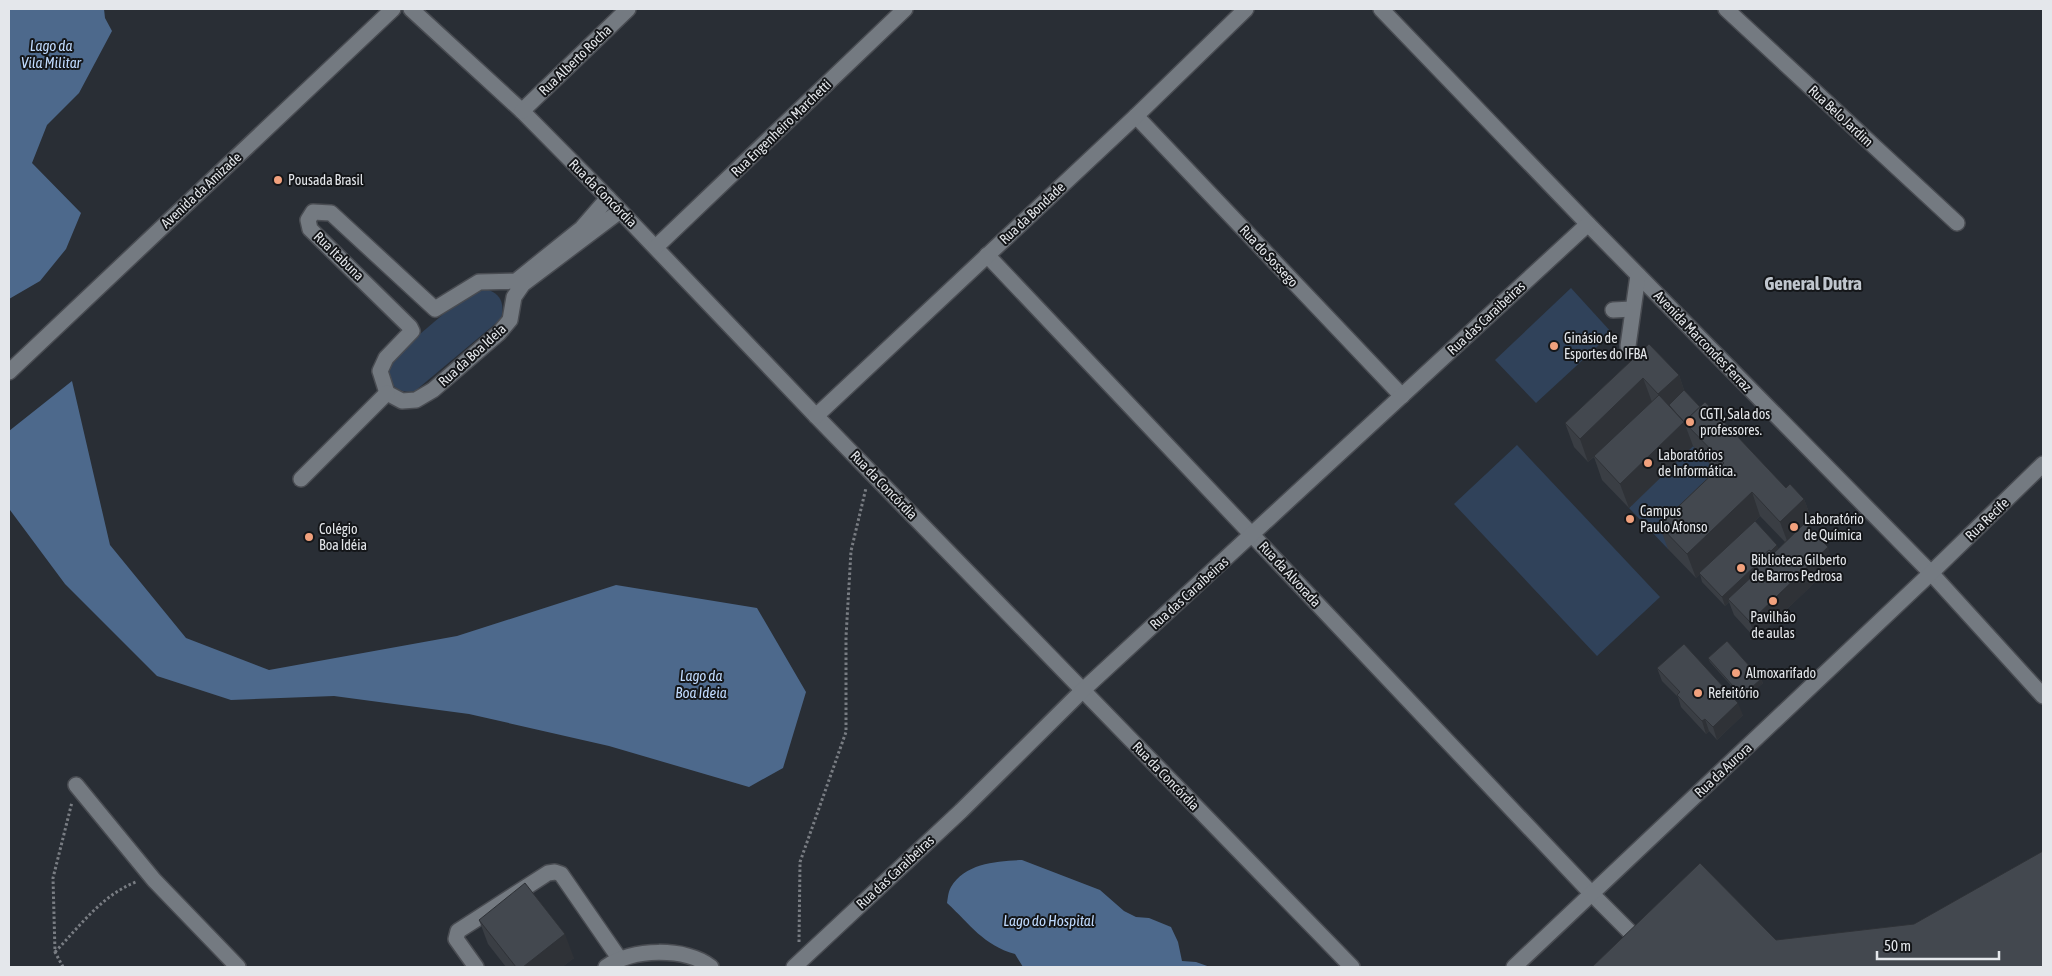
<svg xmlns="http://www.w3.org/2000/svg" width="2052" height="976" viewBox="0 0 2052 976" font-family="'Asap Condensed',sans-serif">
  <rect width="100%" height="100%" fill="#292e35"/>
  <!-- park -->
  <g fill="#30425a">
    <path d="M474,288c20,0 33,9 27,31l-86,72c-21,5 -35,-16 -22,-34z"/>
    <path d="M1571,288l41,45 -76,70 -41,-43z"/>
    <path d="M1517,445l143,152 -63,59 -143,-152z"/>
    <path d="M1693,446l39,41 -64,62 -39,-41z"/>
  </g>
  <!-- water -->
  <g fill="#4d698c">
    <path d="M9,9h95l1,9 7,13 -33,62 -32,32 -15,38 49,50 -15,36 -26,32 -31,18z"/>
    <path d="M72,381l38,164 76,93 83,32 188,-34 159,-51 141,23 49,84 -23,76 -34,19 -140,-41 -140,-32 -135,-18 -103,4 -74,-24 -92,-92 -55,-74 -1,-79z"/>
    <path d="M1022,860l78,30 24,21 12,6 13,1 22,9 7,15 4,19 14,1 14,5h-187l-8,-13c-32,-9 -44,-29 -68,-51 1,-5 1,-11 4,-16 14,-24 46,-26 71,-27z"/>
  </g>
  <g fill="none" stroke-linecap="round" stroke-linejoin="round">
    <defs>
      <g id="minor">
        <path d="M411,9l111,102 86,87 208,218 536,551"/>
        <path d="M1381,9l207,215 343,349 112,123"/>
        <path d="M1726,9l231,214"/>
        <path d="M522,111l106,-102"/>
        <path d="M1136,116l266,280"/>
        <path d="M608,198l-26,30 -66,53 -37,1 -44,27 -104,-96 -18,-1 -5,8 2,9 100,98 2,4 -26,27 -6,13 7,22 15,8 14,-1 17,-10 66,-57 11,-13 4,-23 9,-13 97,-73"/>
        <path d="M656,247l249,-238"/>
        <path d="M987,255l605,639 73,73"/>
        <path d="M1613,310l19,-1"/>
        <path d="M1628,346l10,-71"/>
        <path d="M9,372l384,-363"/>
        <path d="M816,416l320,-300 110,-107"/>
        <path d="M301,479l86,-86"/>
        <path d="M76,785l78,95 84,87"/>
        <path d="M476,967l-20,-28 2,-8 90,-58 7,-1 6,2 58,84"/>
        <path d="M606,967c25,-19 80,-20 105,0"/>
        <path d="M794,967l167,-156 122,-121 505,-466"/>
        <path d="M1514,967l417,-394 112,-109"/>
      </g>
    </defs>
    <!-- minor casing -->
    <use href="#minor" stroke="#494c52" stroke-width="18"/>
    <!-- path -->
    <g stroke="#797d83" stroke-width="3" stroke-dasharray="2.5 2.5" stroke-linecap="butt">
      <path d="M799,942l1,-80 46,-130v-95l5,-86 15,-63"/>
      <path d="M55,952c25,-26 47,-57 81,-70"/>
      <path d="M63,967l-8,-15 -2,-74 19,-76"/>
    </g>
    <!-- minor -->
    <use href="#minor" stroke="#747a81" stroke-width="15"/>
  </g>
  <!-- wall -->
  <g fill="#3a3e44" fill-rule="evenodd">
    <path d="M1649,344l30,31 5,15 16,17 86,81 18,11 9,24 -4,4 25,37 -78,75 -22,-24 -5,-13 -4,4 -23,-24 -2,-8 -4,4 -28,-29 -9,-24 57,-55 -23,-24 -64,62 -27,-28 -8,-23 -6,5 -14,-15 -9,-24zM1760,516l25,26 -6,7 -24,-28z"/>
    <path d="M1708,658l53,21 2,4 -19,17 -34,-38z"/>
    <path d="M1657,668l86,47 -26,25 -8,-9 -3,3 -25,-27 -3,-10 -16,-16z"/>
    <path d="M479,920l95,38 -12,9h-56l-18,-23z"/>
  </g>
  <!-- shaded-wall -->
  <g fill="#2f3237">
    <path d="M1679,375l8,24 -23,11 -6,-16z"/>
    <path d="M1643,378l9,24 -64,60 -8,-23z"/>
    <path d="M1684,422l9,24 -64,62 -9,-24z"/>
    <path d="M1752,492l8,24 -64,62 -9,-24z"/>
    <path d="M1804,499l9,24 -24,23 -9,-24z"/>
    <path d="M1777,545l3,9 -21,16 -4,-4z"/>
    <path d="M1828,547l6,17 -78,75 -6,-17z"/>
    <path d="M1755,566l3,9 -30,24 1,3 -4,4 -3,-9z"/>
    <path d="M1761,679l2,4 -19,17 -2,-4z"/>
    <path d="M1738,703l5,12 -26,25 -4,-13z"/>
    <path d="M1705,719l4,12 -3,3 -4,-13z"/>
    <path d="M565,934l9,24 -12,9h-39z"/>
  </g>
  <!-- building -->
  <g fill="#43484f" stroke="#2f3237">
    <path d="M1649,344l30,31 -21,19 -15,-16 -63,61 -15,-16z"/>
    <path d="M1684,390l16,17 -16,15 -15,-17z"/>
    <path d="M1659,395l25,27 21,-20 81,86 4,-4 14,15 -24,23 -28,-30 -65,62 -28,-29 65,-62 -40,-41 -64,62 -26,-28z"/>
    <path d="M1755,521l22,24 -6,6 -2,-1 -15,14 1,2 -33,31 -23,-24z"/>
    <path d="M1805,523l23,24 -78,75 -22,-23 31,-29 -5,-6 15,-14 4,4z"/>
    <path d="M1727,641l34,38 -19,17 -34,-38z"/>
    <path d="M1684,644l54,59 -25,24 -8,-8 -3,2 -25,-26 3,-3 -23,-24z"/>
    <path d="M2043,851v116h-451l108,-104 76,77 138,-16z"/>
    <path d="M525,883l40,51 -42,33h-7l-37,-47z"/>
  </g>
  <!-- markers -->
  <g fill="#f1a17d" stroke="#141619" stroke-width="2">
    <circle cx="278" cy="180" r="5"/>
    <circle cx="1554" cy="346" r="5"/>
    <circle cx="1690" cy="422" r="5"/>
    <circle cx="1648" cy="463" r="5"/>
    <circle cx="1630" cy="519" r="5"/>
    <circle cx="1794" cy="527" r="5"/>
    <circle cx="309" cy="537" r="5"/>
    <circle cx="1741" cy="568" r="5"/>
    <circle cx="1773" cy="601" r="5"/>
    <circle cx="1736" cy="673" r="5"/>
    <circle cx="1698" cy="693" r="5"/>
  </g>
  <g text-anchor="middle" stroke-width="4" stroke-linejoin="round" paint-order="stroke">
    <!-- street labels -->
    <g font-size="14" fill="#e4e7eb" stroke="#141619">
      <text transform="translate(575 60) rotate(-44)" y="5">Rua Alberto Rocha</text>
      <text transform="translate(1841 116) rotate(43)" y="5">Rua Belo Jardim</text>
      <text transform="translate(781 128) rotate(-44)" y="5">Rua Engenheiro Marchetti</text>
      <text transform="translate(201 190) rotate(-43)" y="5">Avenida da Amizade</text>
      <text transform="translate(603 193) rotate(45)" y="5">Rua da Concórdia</text>
      <text transform="translate(1032 213) rotate(-43)" y="5">Rua da Bondade</text>
      <text transform="translate(339 256) rotate(44)" y="5">Rua Itabuna</text>
      <text transform="translate(1269 256) rotate(47)" y="5">Rua do Sossego</text>
      <text transform="translate(1486 318) rotate(-43)" y="5">Rua das Caraibeiras</text>
      <text transform="translate(1703 341) rotate(46)" y="5">Avenida Marcondes Ferraz</text>
      <text transform="translate(472 355) rotate(-42)" y="5">Rua da Boa Ideia</text>
      <text transform="translate(884 485) rotate(46)" y="5">Rua da Concórdia</text>
      <text transform="translate(1987 519) rotate(-44)" y="5">Rua Recife</text>
      <text transform="translate(1290 574) rotate(47)" y="5">Rua da Alvorada</text>
      <text transform="translate(1189 593) rotate(-42)" y="5">Rua das Caraibeiras</text>
      <text transform="translate(1723 770) rotate(-43)" y="5">Rua da Aurora</text>
      <text transform="translate(1166 776) rotate(46)" y="5">Rua da Concórdia</text>
      <text transform="translate(895 872) rotate(-43)" y="5">Rua das Caraibeiras</text>
    </g>
    <!-- poi labels -->
    <g font-size="14" fill="#e4e7eb" stroke="#141619" text-anchor="start">
      <text x="288" y="185">Pousada Brasil</text>
      <text x="1564" y="343">Ginásio de<tspan x="1564" dy="16">Esportes do IFBA</tspan></text>
      <text x="1700" y="419">CGTI, Sala dos<tspan x="1700" dy="16">professores.</tspan></text>
      <text x="1658" y="460">Laboratórios<tspan x="1658" dy="16">de Informática.</tspan></text>
      <text x="1640" y="516">Campus<tspan x="1640" dy="16">Paulo Afonso</tspan></text>
      <text x="1804" y="524">Laboratório<tspan x="1804" dy="16">de Química</tspan></text>
      <text x="319" y="534">Colégio<tspan x="319" dy="16">Boa Idéia</tspan></text>
      <text x="1751" y="565">Biblioteca Gilberto<tspan x="1751" dy="16">de Barros Pedrosa</tspan></text>
      <text x="1773" y="622" text-anchor="middle">Pavilhão<tspan x="1773" dy="16">de aulas</tspan></text>
      <text x="1746" y="678">Almoxarifado</text>
      <text x="1708" y="698">Refeitório</text>
    </g>
    <!-- water labels -->
    <g font-size="15" font-style="italic" fill="#c0dbff" stroke="#141619">
      <text x="51" y="51">Lago da<tspan x="51" dy="17">Vila Militar</tspan></text>
      <text x="701" y="681">Lago da<tspan x="701" dy="17">Boa Ideia</tspan></text>
      <text x="1049" y="926">Lago do Hospital</text>
    </g>
    <!-- district labels -->
    <g font-size="19" font-weight="bold" fill="#c0c6ce" stroke="#141619">
      <text x="1813" y="290">General Dutra</text>
    </g>
  </g>
  <!-- border -->
  <rect width="2052" height="976" fill="none" stroke="#e4e7eb" stroke-width="20"/>
  <!-- scale -->
  <path d="M1877 951v8h122v-8" fill="none" stroke="#e4e7eb" stroke-width="2.5"/>
  <text x="1884" y="951" font-size="15" fill="#e4e7eb" stroke="#141619" stroke-width="4" paint-order="stroke">50 m</text>
</svg>
